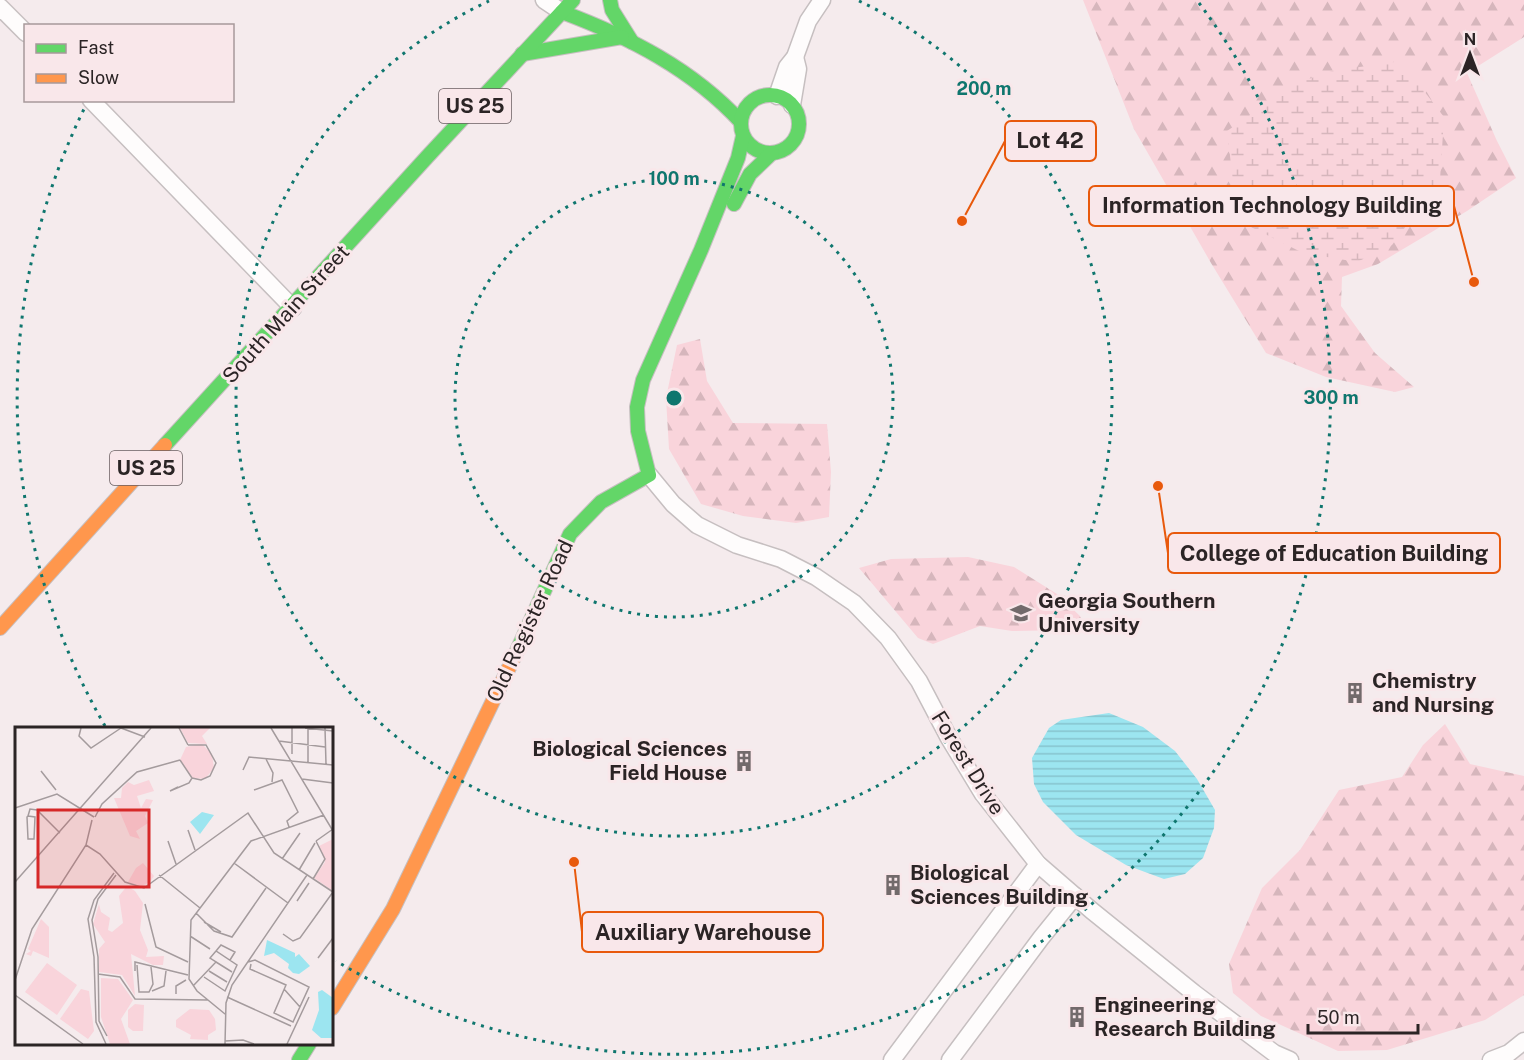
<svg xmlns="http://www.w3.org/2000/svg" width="1524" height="1060" viewBox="0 0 1524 1060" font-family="'Public Sans',sans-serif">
  <defs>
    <pattern id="forest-firs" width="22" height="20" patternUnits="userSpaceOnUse" patternTransform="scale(1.5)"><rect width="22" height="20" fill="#f9d4db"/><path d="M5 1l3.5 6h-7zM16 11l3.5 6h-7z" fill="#d6b6bc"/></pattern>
    <pattern id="wetland-marsh" width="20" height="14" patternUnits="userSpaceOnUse" patternTransform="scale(1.5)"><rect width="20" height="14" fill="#f9d4db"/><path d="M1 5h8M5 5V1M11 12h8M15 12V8" fill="none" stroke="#d6b6bc"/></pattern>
    <pattern id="water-rules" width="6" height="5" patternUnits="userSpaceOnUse" patternTransform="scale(1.5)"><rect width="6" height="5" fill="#9ce5f0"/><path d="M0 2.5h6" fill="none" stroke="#87c4ce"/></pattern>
  </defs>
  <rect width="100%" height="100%" fill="#f5ebed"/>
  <!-- forest -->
  <g fill="url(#forest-firs)">
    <path d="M1083,0h441v37l-57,36 30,68 19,37 -49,33 -89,53 -36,13 -1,29 34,47 39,34 -19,5 -69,-15 -60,-24 -55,-90 -77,-134z"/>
    <path d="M700,339l7,42 26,42 94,1 4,48 -2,45 -33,6 -53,-7 -42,-12 -32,-55 -3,-51 11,-53z"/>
    <path d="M968,557l46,10 43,27 23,22 8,17 -23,-3 -53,1 -32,-5 -47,18 -15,-6 -59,-70 32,-9z"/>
    <path d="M1445,724l25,40 54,12v219l-39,25 -98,30 -49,1 -77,-35 -28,-23 -4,-29 33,-76 38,-38 39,-60 63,-13 21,-32z"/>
  </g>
  <!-- wetland -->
  <path fill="url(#wetland-marsh)" d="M1401,61l43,56 -4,63 -48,65 -35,17 -54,-9 -52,-26 -16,-30 -8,-66 70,-48 35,-12z"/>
  <!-- water -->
  <path fill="url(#water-rules)" d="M1109,713l34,14 32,24 22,28 18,31 -1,18 -11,30 -18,16 -21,5 -38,-14 -50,-30 -33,-33 -9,-18 -2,-26 17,-30 12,-8z"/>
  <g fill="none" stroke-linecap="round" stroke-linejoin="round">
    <defs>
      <g id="street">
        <path d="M544,0l18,12"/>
        <path d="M0,7l26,26"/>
        <path d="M777,96l10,-29 8,-10 13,-36 14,-21"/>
        <path d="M91,100l202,208"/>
        <path d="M792,105l6,-36 -3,-12"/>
        <path d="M649,475l24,29 24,21 40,20 44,14 35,18 38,26 34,35 31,43 30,57 34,56 55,70 53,46 103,83 80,60 16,7"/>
        <path d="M892,1060l146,-196"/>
        <path d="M950,1060l91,-122 34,-42"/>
        <path d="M1491,1060l18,-7 15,-12"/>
      </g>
      <g id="fast">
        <path d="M610,0l2,10 20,32"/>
        <path d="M562,12c67,25 130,57 179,110"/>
        <path d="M522,54l100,-17"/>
        <circle cx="770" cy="124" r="29"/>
        <path d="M734,204l16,-30 22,-21"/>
        <path d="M165,445l262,-288 146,-157"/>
        <path d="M516,653l54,-119 31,-32 48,-27 -11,-44 -1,-24 6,-27 58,-130 37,-92 5,-22"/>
        <path d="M299,1060l10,-16"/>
      </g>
      <g id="slow">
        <path d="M0,628l165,-183"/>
        <path d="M332,1008l61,-99 123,-256"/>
      </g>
    </defs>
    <!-- street casing -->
    <use href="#street" stroke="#c6bfc0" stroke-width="19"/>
    <!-- fast casing -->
    <use href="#fast" stroke="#c6bfc0" stroke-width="16"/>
    <!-- slow casing -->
    <use href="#slow" stroke="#c6bfc0" stroke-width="16"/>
    <!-- street -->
    <use href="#street" stroke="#fefcfc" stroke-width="16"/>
    <!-- fast -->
    <use href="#fast" stroke="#63d668" stroke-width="14"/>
    <!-- slow -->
    <use href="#slow" stroke="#ff974d" stroke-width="14"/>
  </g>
  <!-- distance rings -->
  <g fill="none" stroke="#0f766e" stroke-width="3" stroke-dasharray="3 6">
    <circle cx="674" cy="398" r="219"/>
    <path d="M859 1A438 438 0 1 1 489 1"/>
    <path d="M105 726A657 657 0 0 1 86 105M1199 3A657 657 0 0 1 336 961"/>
  </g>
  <!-- icons -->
  <defs>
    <symbol id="university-bare" viewBox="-9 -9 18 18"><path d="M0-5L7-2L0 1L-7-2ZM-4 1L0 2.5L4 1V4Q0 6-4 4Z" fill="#726a6b" stroke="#f9e7ea" stroke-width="2.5" paint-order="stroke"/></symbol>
    <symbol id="building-bare" viewBox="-9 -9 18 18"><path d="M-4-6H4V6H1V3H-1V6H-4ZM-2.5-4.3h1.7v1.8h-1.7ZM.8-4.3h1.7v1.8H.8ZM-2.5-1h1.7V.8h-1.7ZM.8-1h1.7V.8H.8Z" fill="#726a6b" stroke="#f9e7ea" stroke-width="2.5" paint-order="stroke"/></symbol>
  </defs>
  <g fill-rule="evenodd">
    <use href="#university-bare" x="1006" y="598" width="30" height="30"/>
    <use href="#building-bare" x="1340" y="678" width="30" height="30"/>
    <use href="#building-bare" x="729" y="746" width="30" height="30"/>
    <use href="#building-bare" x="878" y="870" width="30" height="30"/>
    <use href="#building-bare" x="1062" y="1002" width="30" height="30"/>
  </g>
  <g text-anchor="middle" stroke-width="6" stroke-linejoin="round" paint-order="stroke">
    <!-- shield labels -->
    <g fill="#f9e7ea" stroke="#695e60" stroke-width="1.5">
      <rect x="439" y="89" width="72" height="34" rx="4.5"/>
      <rect x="110" y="451" width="72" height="34" rx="4.5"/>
    </g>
    <g font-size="20" font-weight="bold" fill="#2b2425">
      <text x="475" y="113">US 25</text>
      <text x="146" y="475">US 25</text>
    </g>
    <!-- street labels -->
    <g font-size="21" fill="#2b2425" stroke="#f9e7ea">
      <text transform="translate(286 314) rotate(-48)" y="7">South Main Street</text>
      <text transform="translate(530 621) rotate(-65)" y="7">Old Register Road</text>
      <text transform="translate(968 763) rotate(58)" y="7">Forest Drive</text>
    </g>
    <!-- poi labels -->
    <g font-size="21" font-weight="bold" fill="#2b2425" stroke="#f9e7ea" text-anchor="start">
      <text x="1038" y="608">Georgia Southern<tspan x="1038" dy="24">University</tspan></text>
      <text x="1372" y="688">Chemistry<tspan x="1372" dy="24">and Nursing</tspan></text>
      <text x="727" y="756" text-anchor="end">Biological Sciences<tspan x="727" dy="24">Field House</tspan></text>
      <text x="910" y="880">Biological<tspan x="910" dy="24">Sciences Building</tspan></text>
      <text x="1094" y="1012">Engineering<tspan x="1094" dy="24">Research Building</tspan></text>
    </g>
  </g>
  <!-- overview -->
  <g transform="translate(15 727)">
    <rect width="318" height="318" fill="#f5ebed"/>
    <path d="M165,1h30l-8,8 5,8 -19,-1zM134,53l5,11 -17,5 4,12 5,-9 7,1 -8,16 3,7 -12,8 4,8 -10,-3 -16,-38h7l1,-10 6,-6 6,3zM128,136l11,13 -4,6 -11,5 -11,-5 8,-14zM112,159l8,5 8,12 -3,27 8,20 -2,7 18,-1 -1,9h-10l-22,-11 4,42 -13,-21 -23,-3v-23l6,-7 -12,-18 6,-20 2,8 9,6 -2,12 4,2 11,-9 -4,-27zM86,251l17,1 15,21 -12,19 9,25h-20l-9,-27z" fill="#f9d4db"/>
    <path d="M187,17l10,10 2,14 -9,11 -13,-1 -12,-18 6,-13zM318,112v52l-19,-13 11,-16 -6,-16z" fill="#f9d4db"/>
    <path d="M26,192l8,8v31l-16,-7 -2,5 -5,-2 5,-3 -3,-2zM32,236l30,22 -20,30 -32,-23zM66,262l8,2 5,40 -6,8 -28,-20zM120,277l9,1 -1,26h-10l-5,-4v-17zM175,282l19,1 6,9 1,11 -8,5v5l-18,-1 1,-4 -15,-8v-7z" fill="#f9d4db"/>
    <path d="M187,85l12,3 -14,19 -10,-12zM252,213l28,13v4l4,-3 11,12 -11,8 -6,-1 -5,-5 1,-4 -15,-11 -10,3zM307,263l11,8v40h-12l-9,-8 7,-20 -1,-18z" fill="#9ce5f0"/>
    <path fill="none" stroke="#a49b9d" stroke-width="1.5" d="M66,1l-2,8 12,12 30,-20M106,1l24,9M164,1l9,17M256,1l62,103M290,1l28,3M310,1l1,36M264,14l46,6M173,18h18l10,18 -6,13 -9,4 -9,-2M277,27v-26M251,32l7,14 -1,9M165,33l12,18M293,35v-34M228,43l6,-13 84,8M26,44l15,19M287,52l31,4M163,60l-8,4 19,-8 3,-5M239,63l28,-10 16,32 -11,9 2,6M0,81l42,-14 37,23M13,89l7,1 -1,22h-6l-1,-22 1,-1 2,-7 7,1 23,23M80,90l7,-13 35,-32 43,-12M173,103l7,20M153,114l8,23M301,114l17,-12M71,118l14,9 25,28 19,6 104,-75 26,40 59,39M267,132l18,-26M219,136l54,40M284,143l16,-27M144,148l41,33M298,152l12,-20 -9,-18M0,155l136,-154M282,174l12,-18M130,177l11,43 32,15M181,186l18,18 18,6 34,-49M189,195l17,10M268,207l10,7 7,-3 33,-46M175,209l20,13M201,224l5,-6 14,7 -5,8M303,231l15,-20M201,235l16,10M233,235l7,-2 54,27 -16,35 -19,-9 12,-28 -36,-16 1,-5M122,238l2,27h10l4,-8 -2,-17M120,244v-9l53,13M194,244l18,11M83,247l22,3 15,22 73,1M0,253l17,-51 54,-84 6,-25M178,259l23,-24 -6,-4 6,-7 21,14 -12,26 -21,-14M269,262l16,18M137,264l12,-5 2,-15M161,267v-8l10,-6M0,268l68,49M212,270l64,29M210,287l-28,-23 -8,-12 2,-59 60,-79 73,-26M92,309l-8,-15 -1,-64 -6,-37 6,-21 18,-24M210,314l18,-1 11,4M91,317l-10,-22 -2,-65 -6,-38 6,-19 20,-27M210,317l1,-41 6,-18 75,-110M272,317l22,-47"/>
    <path fill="#d62828" fill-opacity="0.15" stroke="#d62828" stroke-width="3" d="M23,83h111v77h-111z"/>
    <rect width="318" height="318" fill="none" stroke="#2b2425" stroke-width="3"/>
  </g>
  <circle cx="674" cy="398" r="9" fill="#0f766e" stroke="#f9e7ea" stroke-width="3"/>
  <g font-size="18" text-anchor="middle" font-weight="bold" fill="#0f766e" stroke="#f9e7ea" stroke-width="6" stroke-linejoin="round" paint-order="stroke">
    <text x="984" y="95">200 m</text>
    <text x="674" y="185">100 m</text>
    <text x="1331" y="404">300 m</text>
  </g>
  <!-- callouts -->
  <path fill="none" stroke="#e8590c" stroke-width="2" d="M962 221L1005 141M1474 282L1454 206M1158 486L1168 553M574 862L582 932"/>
  <g fill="#e8590c" stroke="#f9e7ea" stroke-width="2">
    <circle cx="962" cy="221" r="6"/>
    <circle cx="1474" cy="282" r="6"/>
    <circle cx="1158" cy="486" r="6"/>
    <circle cx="574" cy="862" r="6"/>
  </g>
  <g fill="#f9e7ea" stroke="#e8590c" stroke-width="2">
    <rect x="1005" y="121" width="91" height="40" rx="6"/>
    <rect x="1089" y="186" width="365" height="40" rx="6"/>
    <rect x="1168" y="533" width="332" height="40" rx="6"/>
    <rect x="582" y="912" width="241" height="40" rx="6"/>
  </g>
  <g font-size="22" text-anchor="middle" font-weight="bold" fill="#2b2425">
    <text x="1050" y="148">Lot 42</text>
    <text x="1272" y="213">Information Technology Building</text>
    <text x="1334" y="561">College of Education Building</text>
    <text x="703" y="940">Auxiliary Warehouse</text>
  </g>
  <!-- legend -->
  <rect x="24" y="24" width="210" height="78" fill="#f9e7ea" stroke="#a7999b" stroke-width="1.5"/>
  <rect x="36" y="44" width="30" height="9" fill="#63d668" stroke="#a7999b" stroke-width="1.5"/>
  <text x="78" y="54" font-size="18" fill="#2b2425">Fast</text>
  <rect x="36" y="74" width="30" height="9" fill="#ff974d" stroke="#a7999b" stroke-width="1.5"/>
  <text x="78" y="84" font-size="18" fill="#2b2425">Slow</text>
  <!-- north arrow -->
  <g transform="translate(1470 54)" stroke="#f9e7ea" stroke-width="4.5" paint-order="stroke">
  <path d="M0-4.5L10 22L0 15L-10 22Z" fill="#2b2425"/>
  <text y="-9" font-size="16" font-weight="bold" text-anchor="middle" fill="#2b2425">N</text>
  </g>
  <!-- scale -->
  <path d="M1308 1024v9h110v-9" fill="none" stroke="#2b2425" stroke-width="3"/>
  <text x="1317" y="1024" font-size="18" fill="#2b2425" stroke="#f9e7ea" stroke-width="4.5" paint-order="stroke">50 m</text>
</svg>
